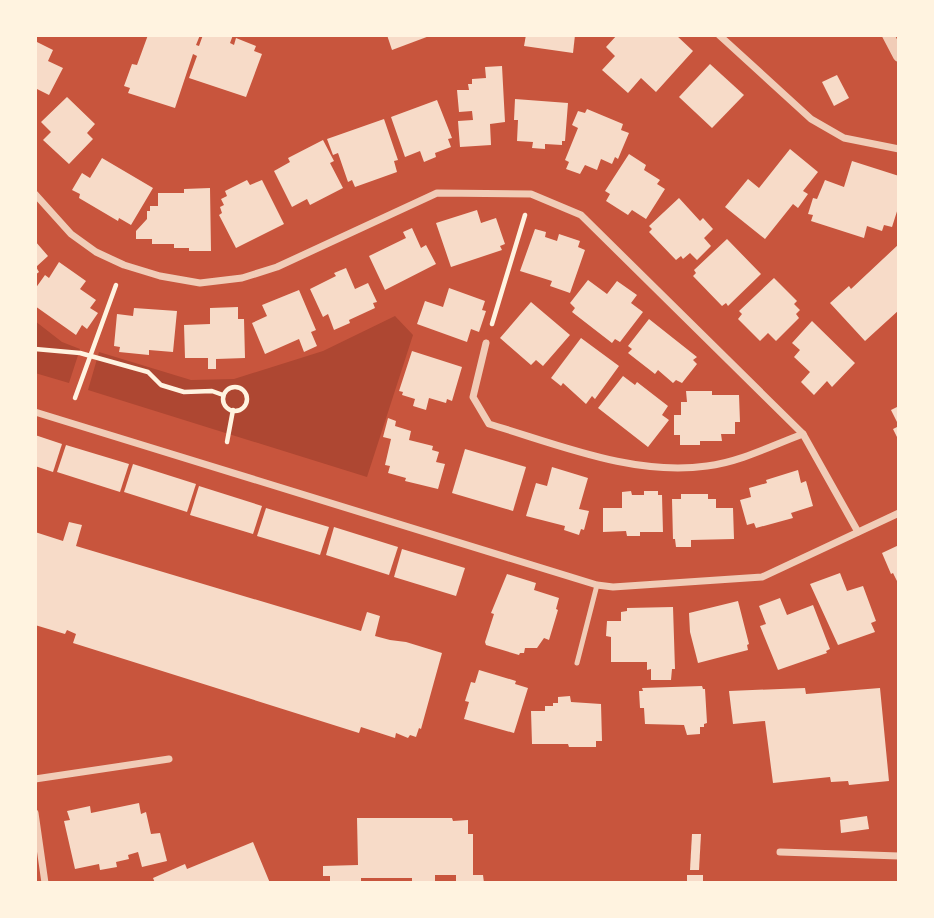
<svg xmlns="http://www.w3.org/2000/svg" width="934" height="918" viewBox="0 0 934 918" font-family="Poppins,sans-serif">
  <rect width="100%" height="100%" fill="#c8553d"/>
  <!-- green -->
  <g fill="#ae4732">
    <path d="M395,316l18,19 -46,142 -279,-87 11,-38 92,28 43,-1 89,-28z"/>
    <path d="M35,321l27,21 18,7 -11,34 -34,-10z"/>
  </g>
  <!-- building -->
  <g fill="#f7dbc8">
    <path d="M148,35h52l-4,10 3,1 4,-11h30l-3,8 4,2 2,-7 20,8 -2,5 8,3 -16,43 -57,-19 8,-22 -4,-2 -18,54 -47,-15 2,-5 -6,-2 8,-22 5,1z"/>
    <path d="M387,35h45l-40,15z"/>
    <path d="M526,35h49l-2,18 -49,-7z"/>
    <path d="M617,35h59l17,16 -37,41 -15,-14 -13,15 -26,-23 13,-14 -9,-9z"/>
    <path d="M35,41l18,9 -5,11 15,7 -14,27 -14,-7z"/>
    <path d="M710,64l34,31 -32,33 -33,-31z"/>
    <path d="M502,66l3,56 -15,2 1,21 -31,2 -2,-26 15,-1 -1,-9 -13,1 -2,-22h12l-1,-6h4v-5l14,-1 -1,-11z"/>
    <path d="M837,75l12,23 -15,8 -12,-24z"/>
    <path d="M67,97l28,27 -8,9 6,6 -24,25 -26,-24 8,-8 -10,-10z"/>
    <path d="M515,99l53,4 -3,38h-3v4l-17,-1v5l-13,-1 1,-6 -16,-1 1,-21h-4z"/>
    <path d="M437,100l15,38 -4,1 3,8 -16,6 1,4 -12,5 -4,-11 -15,6 -14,-40z"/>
    <path d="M587,109l36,15 -2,6 8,3 -11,26 -3,-2 -3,7 -11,-5 -4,11 -12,-5 -5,9 -14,-5 3,-7 -4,-2 13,-32 -6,-3 6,-14 7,2z"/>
    <path d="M384,119l14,41 -4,1 3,11 -42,15 -3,-7 -4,2 -10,-29 -5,2 -6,-16z"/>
    <path d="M323,140l11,21 -4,2 13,25 -33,17 -3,-6 -15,8 -18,-36 16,-9 -2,-4z"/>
    <path d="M790,149l28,23 -15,19 5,3 -10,14 -5,-4 -28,35 -40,-32 23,-28 11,9z"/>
    <path d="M629,154l17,11 -2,5 16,10 -3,4 8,5 -19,30 -14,-9 -4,5 -22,-14 4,-7 -5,-3z"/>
    <path d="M102,158l51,30 -22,37 -12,-7 -1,3 -39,-23 1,-4 -8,-4 10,-17 8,5z"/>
    <path d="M852,161l47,15v29l-7,22 -8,-2 -2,6 -15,-5 -3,12 -53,-17 2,-6 -5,-1 5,-16 4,1 8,-19 19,7z"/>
    <path d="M247,180l3,5 12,-5 22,44 -48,24 -17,-33 3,-2 -2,-6 4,-2 -3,-6 6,-3 -2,-5z"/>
    <path d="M210,188l1,63h-22v-3h-15v-4h-22v-5h-16v-8l11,-12v-8h3v-5h8v-13h26v-4z"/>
    <path d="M679,198l21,23 3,-3 10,11 -9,9 7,8 -14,14 -7,-7 -7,6 -2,-3 -5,4 -27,-28 3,-3 -3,-3z"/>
    <path d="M477,210l4,13 15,-5 9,26 -5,2 2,4 -51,17 -15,-44z"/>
    <path d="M412,228l9,20 5,-3 10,19 -51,26 -16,-34 37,-18 -3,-6z"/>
    <path d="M535,229l11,3 -1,5 12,4 2,-7 21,7 -2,6 7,3 -15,43 -20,-7 2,-5 -32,-10z"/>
    <path d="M727,239l34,35 -33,32 -2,-3 -4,3 -29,-30 3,-3 -2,-3z"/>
    <path d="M35,241l13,15 -12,11 3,5 -4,3z"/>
    <path d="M899,244v66l-34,31 -35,-38 19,-17 2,3z"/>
    <path d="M59,262l27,19 -6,8 16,11 -6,8 8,5 -11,16 -5,-4 -6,10 -41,-29v-17l10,-14 4,3z"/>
    <path d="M346,268l9,21 13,-6 9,19 -4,1 2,5 -26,12 1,3 -16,7 -6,-16 -5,3 -13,-28 26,-13 -2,-3z"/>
    <path d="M774,278l23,23 -3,3 6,6 -4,4 3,4 -23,23 -8,-8 -8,8 -22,-22 4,-5 -3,-3z"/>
    <path d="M588,280l19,14 10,-13 20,14 -6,8 12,9 -23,30 -5,-3 -3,4 -40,-31 3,-4 -5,-5z"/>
    <path d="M449,288l36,13 -3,9 4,1 -7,21 -8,-3 -4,13 -50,-18 8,-23 18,6z"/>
    <path d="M299,290l17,40 -5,2 6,14 -13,6 -5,-13 -34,15 -13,-31 15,-7 -5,-11z"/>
    <path d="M531,302l39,33 -27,31 -7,-6 -5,5 -31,-27z"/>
    <path d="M238,307v12h6l1,39 -29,1v10h-8v-11h-23l-1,-33 26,-1v-16z"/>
    <path d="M134,308l43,3 -4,41 -24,-2v5l-30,-3 1,-5 -6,-1 3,-32 16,2z"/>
    <path d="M649,319l48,38 -4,3 4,4 -15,19 -6,-3 -3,3 -15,-13 -3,4 -27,-21 4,-4 -4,-3z"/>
    <path d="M812,321l43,42 -23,24 -5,-6 -13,14 -13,-13 9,-10 -16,-15 6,-7 -8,-7z"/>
    <path d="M581,338l38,28 -24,33 -3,-3 -6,8 -23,-21 -2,3 -10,-8z"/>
    <path d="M412,351l50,16 -10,34 -5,-2 -1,4 -17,-5 -3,12 -13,-4 2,-7 -13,-4 1,-3 -4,-1z"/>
    <path d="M623,376l12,9 2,-3 31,24 -6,9 7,5 -21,27 -50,-39z"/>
    <path d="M686,391h26v4h27l1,27h-5v12h-14l1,7h-22v4h-20v-10h-6v-20h7v-13h6z"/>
    <path d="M899,406v35l-6,-12 6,-3 -8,-16z"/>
    <path d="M388,418l8,3 -1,5 16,5 -2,9 24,6 -1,4 7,2 -3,10 9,2 -7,25 -33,-8 1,-3 -18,-5 2,-7 -5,-1 6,-26 -8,-2z"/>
    <path d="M35,435l27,9 -9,28 -18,-6z"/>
    <path d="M66,445l63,19 -9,28 -63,-20z"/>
    <path d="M465,449l61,18 -13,44 -61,-18z"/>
    <path d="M133,464l63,20 -9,28 -63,-20z"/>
    <path d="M552,467l36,11 -9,31 10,2 -5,19 -3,-1 -2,6 -15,-5 1,-4 -39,-10 10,-33 11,3z"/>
    <path d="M798,470l3,13 5,-2 7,25 -22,7 2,5 -37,10 -2,-5 -7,2 -7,-25 11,-3 -2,-9 18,-5 -1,-3z"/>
    <path d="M199,486l63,20 -9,28 -63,-19z"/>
    <path d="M631,491l1,4h12v-4h14v4h4l1,37h-23v4h-13l-1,-5 -23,1v-24h19v-16z"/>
    <path d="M681,494h27v5h8v9h17l1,31 -43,1v7h-15l-1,-8h-2l-1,-40h9z"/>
    <path d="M266,508l63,19 -9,28 -63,-19z"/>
    <path d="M69,522l13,3 -6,21 285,85 6,-19 13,4 -5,20 15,4 16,2 36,11 -21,76 -2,-1 -3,9 -6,-2 -2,3 -12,-5 -1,5 -34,-11 -2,6 -286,-90 3,-9 -9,-4 -2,4 -30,-9v-93l28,9z"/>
    <path d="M334,527l64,20 -9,28 -63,-20z"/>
    <path d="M899,545v40l-6,-12 -2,1 -9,-21z"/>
    <path d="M402,549l63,19 -9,28 -62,-19z"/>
    <path d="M840,573l7,18 16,-5 13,35 -5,2 4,9 -37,13 -28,-61z"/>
    <path d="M507,574l29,9 -2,7 25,8 -3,11 2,1 -9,30 -5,-2 -7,10h-12l-1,5h-4l-1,2 -33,-10 -1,-3 9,-28 -3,-1z"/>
    <path d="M780,598l7,17 26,-10 17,44 -4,2 1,2 -49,17 -18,-44 6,-2 -7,-18z"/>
    <path d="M738,601l11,43 -2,1 1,5 -50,13 -8,-31 -1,-19z"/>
    <path d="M673,607l2,62h-3l-1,11h-20v-11l-4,1v-8h-36v-25l-5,-1 1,-15h14v-9l6,-1v-3z"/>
    <path d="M479,670l37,11 -1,3 13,4 -14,45 -50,-14 5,-17 -4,-1 6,-19 4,1z"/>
    <path d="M702,686l1,3h2l2,34 -3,1v3h-4v7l-13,1 -3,-10 -39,-1 -1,-16h-4l-1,-17h4l-1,-3z"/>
    <path d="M805,688l1,6 74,-6 9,93 -40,4 -1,-4 -17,1 -1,-5 -57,6 -8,-62 -32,3 -4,-33z"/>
    <path d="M570,696l1,6 30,2 1,37h-6v6h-27l-1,-3h-36l-1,-33h14v-5h8v-3h5v-6z"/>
    <path d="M139,803l2,11 5,-2 5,22 9,-1 7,28 -25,6 -4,-15 -10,3 1,4 -13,3 1,5 -17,3 -1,-6 -24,5 -11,-48 6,-1 -3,-9 23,-5 1,7z"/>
    <path d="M867,816l2,13 -28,4 -1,-13z"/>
    <path d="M357,818h95l1,3 15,-1v14h5v41h10l1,8h-28v-8h-21v8h-23v-5h-51v5h-31v-7h-7v-10l35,-1z"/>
    <path d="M692,834h9l-2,36h-9z"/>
    <path d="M253,842l17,41h-115l-2,-5 32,-14 2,5z"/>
    <rect x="687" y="875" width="16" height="8"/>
  </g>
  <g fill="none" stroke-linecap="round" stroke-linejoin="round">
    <!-- path -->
    <g stroke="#fff3e0" stroke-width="4.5">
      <path d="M492,324l33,-109"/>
      <path d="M35,349l45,4 68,19 13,13 23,7 28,-1 11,4"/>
      <circle cx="235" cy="399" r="12"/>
      <path d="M75,398l41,-113"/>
      <path d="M227,442l6,-32"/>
    </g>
    <!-- service -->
    <path stroke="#f1ccb7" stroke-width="5" d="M577,663l20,-78"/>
    <!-- minor -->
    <g stroke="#f1ccb7" stroke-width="7">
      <path d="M719,35l92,84 33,19 55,11"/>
      <path d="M35,194l36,40 25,18 28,13 36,11 40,7 42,-5 35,-11 160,-74 94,1 50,21 222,219 55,98"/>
      <path d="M486,343l-13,54 16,27c71,21 144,52 218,42 33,-4 66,-21 96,-32"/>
      <path d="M35,412l562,173 16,2 149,-10 137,-64"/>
      <path d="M35,779l134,-20"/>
      <path d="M35,813l10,70"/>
      <path d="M780,852l119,4"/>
    </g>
    <!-- tertiary -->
    <path stroke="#f1ccb7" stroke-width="12" d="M888,35l11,21"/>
  </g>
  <!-- border -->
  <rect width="934" height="918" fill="none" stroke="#fff3e0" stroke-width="74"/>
</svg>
